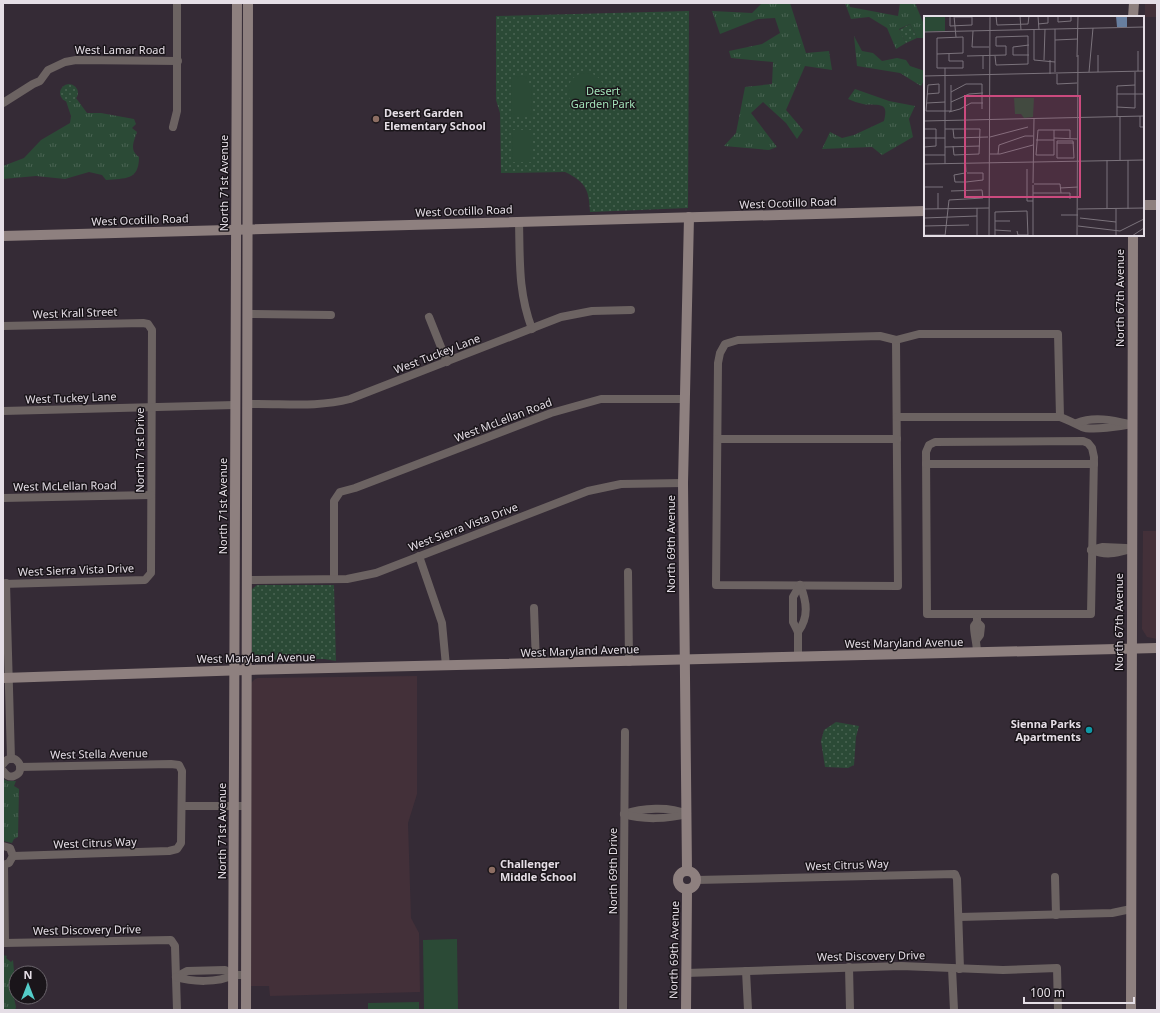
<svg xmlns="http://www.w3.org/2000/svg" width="1160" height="1013" viewBox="0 0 1160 1013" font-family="'Noto Sans',sans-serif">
  <defs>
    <pattern id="grass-tufts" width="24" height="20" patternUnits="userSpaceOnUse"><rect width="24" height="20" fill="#2b4a36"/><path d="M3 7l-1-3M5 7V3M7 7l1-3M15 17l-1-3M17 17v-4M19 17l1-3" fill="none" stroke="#4a6453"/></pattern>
    <pattern id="park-dots" width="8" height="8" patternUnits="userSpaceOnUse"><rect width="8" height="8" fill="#2b4a36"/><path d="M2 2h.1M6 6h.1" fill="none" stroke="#4a6453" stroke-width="1.8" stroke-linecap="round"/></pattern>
  </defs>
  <rect width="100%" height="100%" fill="#352b36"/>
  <!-- commercial -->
  <g fill="#433039">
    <rect x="1145" y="3" width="12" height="14"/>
    <path d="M1143,531h14v108l-10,-2 -5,-8z"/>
    <path d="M417,676v118l-9,29 3,95 8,15 1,59 -150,4 -1,-10h-18v-303l4,-4 3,-1z"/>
  </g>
  <!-- grass -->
  <g fill="url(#grass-tufts)">
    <path d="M762,3h28l16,50 23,-2 3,19 -27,-4 -19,44 17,20 -6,9 -11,-16 -23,-21 -12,11 26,34 -8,3 -45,-4 12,-13 9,-46 27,-3 1,-22 -42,-4 -2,-7 33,-7 18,-11 -5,-15 -17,1 -38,15 -8,-23 40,2z"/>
    <path d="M845,3h4l1,4 48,9 2,-13h15l10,24v11h-8l-7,-14 -11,5 7,14 -10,6 -9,-21 -18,-11 -18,2z"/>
    <path d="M854,36l8,15 11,2 9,8 15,-3 9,2 4,6 15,5v8l-4,7 -21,-13 -43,-7z"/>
    <path d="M855,89l34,12 26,5 -6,13 4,18 -31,18 -10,-8 -50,2 8,-17 12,6 12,-3 30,-14c6,-22 -8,-14 -21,-17 -5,-1 -10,-3 -15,-5z"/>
    <path d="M76,98l11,15h14l33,6 2,5 -4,4 5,4c-3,9 -8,18 2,25 0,24 -14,21 -33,23l-4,-5 -13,-3 -24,7 -29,-3 -33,3v-13l21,-8 17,-18 29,-17 1,-7 -5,-15h6z"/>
    <path d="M3,779l5,2h8l-2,5 5,3 -1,48 -4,2 -2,4 -9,-2z"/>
    <path d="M3,955l4,1 -1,2 5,4 2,-2 1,11 -3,13 5,23 -1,3h-12z"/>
  </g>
  <!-- park -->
  <g fill="url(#park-dots)">
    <path d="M689,11l-1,197 -98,4c-1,-22 -4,-30 -25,-40l-64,1 -1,-60 -4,-13v-84z"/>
    <path d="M910,24l7,14 -11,5 -7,-13z"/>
    <circle cx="69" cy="93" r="9"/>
    <path d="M257,585h77l2,76 -12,-2 -70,1 -2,-2 -1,-68z"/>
    <path d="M836,722l23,4 -3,11 -2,28 -6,3 -23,-1 -4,-26 3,-11z"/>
  </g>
  <!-- pitch -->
  <g fill="#2b4a36">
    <circle cx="586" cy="91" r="18"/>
    <path d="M527,76v8h4l1,32h-20l-1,-39z"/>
    <path d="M512,130h21v32h-20z"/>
    <path d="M457,939l1,71h-34l-1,-70z"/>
    <path d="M419,1002v8h-51v-7z"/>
  </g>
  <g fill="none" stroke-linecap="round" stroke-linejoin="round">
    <!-- street -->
    <g stroke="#6c6362" stroke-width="8">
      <path d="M3,103l30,-19 7,-3 8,-11 17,-8 11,-2 102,1"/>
      <path d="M173,127l4,-16v-108"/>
      <path d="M519,222c1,38 -1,70 13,107"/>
      <path d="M248,314l83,1"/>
      <path d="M429,317l18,45"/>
      <path d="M3,326l140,-3 5,1 4,6 -1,243 -6,7 -142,4"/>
      <path d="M880,336l16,4 2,246 -182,-1 2,-222 2,-10 5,-9 13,-4z"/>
      <path d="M896,340l23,-6h139l2,83"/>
      <path d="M248,404c34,-1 68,4 102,-5l211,-82 31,-6 39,-1"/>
      <path d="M3,411l232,-6"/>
      <path d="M897,417h163c8,3 14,6 22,10 9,4 40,-1 50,-3"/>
      <path d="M1077,423c16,-7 36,-3 52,1"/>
      <path d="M718,439h179"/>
      <path d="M1083,441l5,2 4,5 2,9 -3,157h-164l-1,-162 3,-7 6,-3z"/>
      <path d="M926,464h168"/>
      <path d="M3,498l148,-3"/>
      <path d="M1091,550c16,6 25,3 40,-1"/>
      <path d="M1091,550l12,-3 23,1"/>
      <path d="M419,556l23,67 4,43"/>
      <path d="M628,572l1,90"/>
      <path d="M334,579v-78l6,-9 15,-4 196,-75 50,-14h83"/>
      <path d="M248,580l99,-1 29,-6 212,-82 33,-7 62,-1"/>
      <path d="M6,583l5,176"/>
      <path d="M534,608l2,56"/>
      <path d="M798,632c11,-15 9,-30 2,-47"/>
      <path d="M977,639l3,-4 1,-9 -4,-4v-4"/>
      <path d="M977,653c0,-10 -3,-18 -3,-27l3,-4"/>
      <path d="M798,657v-25l-5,-10v-25l7,-12"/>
      <path d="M3,764c11,-16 26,7 11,12 -5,2 -8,-1 -11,-5"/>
      <path d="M182,806h64"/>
      <path d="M624,814c18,-6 45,-8 63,0"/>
      <path d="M624,814c18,6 44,5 63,0"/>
      <path d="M3,846l7,2 3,8 -4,7 -6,2"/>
      <path d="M13,856l156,-5 8,-2 4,-6 1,-72 -3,-6 -8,-1 -151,3"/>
      <path d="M4,865l1,78"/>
      <path d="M1055,877l1,38"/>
      <path d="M696,880l259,-6 2,5 3,90"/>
      <path d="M959,917l153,-4 19,-4"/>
      <path d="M3,943l168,-3 4,6 2,64"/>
      <path d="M849,967l1,43"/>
      <path d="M952,968l2,42"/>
      <path d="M746,971l2,39"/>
      <path d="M686,973l215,-7 102,4 54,-2 1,42"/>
      <path d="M176,977l11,-6 38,-1 8,5h13"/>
      <path d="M176,977c16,5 42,6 57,-2"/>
      <path d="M623,1010l2,-278"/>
    </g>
    <!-- secondary -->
    <g stroke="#8e807f" stroke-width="10">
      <path d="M1133,17l1,-14"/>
      <path d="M1143,205h14"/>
      <path d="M3,236l922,-25"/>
      <path d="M3,678l244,-8 910,-22"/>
      <circle cx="687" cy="880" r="9"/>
      <path d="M687,871l-4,-388 6,-266"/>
      <path d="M233,1010l4,-1007"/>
      <path d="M246,1010l2,-1007"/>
      <path d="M686,1010l1,-120"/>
      <path d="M1131,1010l2,-775"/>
    </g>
  </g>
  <!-- markers -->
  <g fill="#8d6e63" stroke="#1a151a" stroke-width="1.5">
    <circle cx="376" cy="119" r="4"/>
    <circle cx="492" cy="870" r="4"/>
  </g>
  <circle fill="#0f9aa8" stroke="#1a151a" stroke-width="1.5" cx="1089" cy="730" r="4"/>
  <g text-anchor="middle" stroke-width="3" stroke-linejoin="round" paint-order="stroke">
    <!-- street labels -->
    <g font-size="11" fill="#e5dee6" stroke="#1a151a">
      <text x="120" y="54">West Lamar Road</text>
      <text transform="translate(224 183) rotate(-90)" y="4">North 71st Avenue</text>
      <text transform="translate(788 203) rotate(-2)" y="4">West Ocotillo Road</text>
      <text transform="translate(464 211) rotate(-2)" y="4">West Ocotillo Road</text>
      <text transform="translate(140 220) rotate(-2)" y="4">West Ocotillo Road</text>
      <text transform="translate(1120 298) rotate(-90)" y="4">North 67th Avenue</text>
      <text transform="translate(75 313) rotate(-2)" y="4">West Krall Street</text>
      <text transform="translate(437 354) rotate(-21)" y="4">West Tuckey Lane</text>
      <text transform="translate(71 398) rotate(-2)" y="4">West Tuckey Lane</text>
      <text transform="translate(503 420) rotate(-21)" y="4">West McLellan Road</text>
      <text transform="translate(140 450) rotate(-90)" y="4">North 71st Drive</text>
      <text transform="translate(65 486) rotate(-1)" y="4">West McLellan Road</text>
      <text transform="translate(223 506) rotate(-90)" y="4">North 71st Avenue</text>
      <text transform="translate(463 527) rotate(-21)" y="4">West Sierra Vista Drive</text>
      <text transform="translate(671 544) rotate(-90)" y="4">North 69th Avenue</text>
      <text transform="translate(76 570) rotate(-2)" y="4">West Sierra Vista Drive</text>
      <text transform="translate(1119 622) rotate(-90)" y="4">North 67th Avenue</text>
      <text transform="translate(904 643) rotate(-1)" y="4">West Maryland Avenue</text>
      <text transform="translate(580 651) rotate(-2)" y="4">West Maryland Avenue</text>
      <text transform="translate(256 658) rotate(-1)" y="4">West Maryland Avenue</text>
      <text transform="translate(99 754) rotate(-1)" y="4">West Stella Avenue</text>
      <text transform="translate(222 831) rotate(-90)" y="4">North 71st Avenue</text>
      <text transform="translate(95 843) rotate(-2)" y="4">West Citrus Way</text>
      <text transform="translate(847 865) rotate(-2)" y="4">West Citrus Way</text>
      <text transform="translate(613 871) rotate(-90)" y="4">North 69th Drive</text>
      <text transform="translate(87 930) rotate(-1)" y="4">West Discovery Drive</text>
      <text transform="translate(674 950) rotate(-89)" y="4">North 69th Avenue</text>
      <text transform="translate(871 956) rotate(-1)" y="4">West Discovery Drive</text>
    </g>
    <!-- park labels -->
    <g font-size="11" fill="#a2e2b8" stroke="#1a151a">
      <text x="603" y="95">Desert<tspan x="603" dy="13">Garden Park</tspan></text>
    </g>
    <!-- poi labels -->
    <g font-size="11" font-weight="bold" fill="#e5dee6" stroke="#1a151a" text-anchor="start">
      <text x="384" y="117">Desert Garden<tspan x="384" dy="13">Elementary School</tspan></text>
      <text x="1081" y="728" text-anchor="end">Sienna Parks<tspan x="1081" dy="13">Apartments</tspan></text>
      <text x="500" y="868">Challenger<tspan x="500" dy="13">Middle School</tspan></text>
    </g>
  </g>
  <!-- overview -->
  <g transform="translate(924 16)">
    <rect width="220" height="220" fill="#352b36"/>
    <path d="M90,82h20l-1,19 -9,1 -3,-4h-6z" fill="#2b4a36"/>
    <path d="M0,0h21v15l-21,1z" fill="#2b4a36"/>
    <path d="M192,0h11v11h-10z" fill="#677e9f"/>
    <path fill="none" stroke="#7b737c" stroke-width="1" d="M26,0v10l22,-1v-9M30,0l2,21M72,0l1,9 31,-1 1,-8M96,0l1,14M114,0l1,14M134,0v6l13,-1v-5M31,1h17M114,8l10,-1v-7M131,13v43M110,14v30l21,2M49,15l-1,16h17M0,16l220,-5M131,24l23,-1M214,35v20M13,38l26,-1v-16l-25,1h-1v30h26v-7h-14v-7M105,39h-16v-8l16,-2M174,39v17M43,40l39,-1v-9h-10v-9l32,-1v28l-32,1 -1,-9M59,40v13M153,41l1,-41M120,44l1,-31M126,44v14M165,56l4,-44M133,58v10l20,-1M0,60l220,-5M27,76l15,-8h16v25M3,78l12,-1v-9l-11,1 -2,26h25M193,78h27M27,86l18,-8 14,-1M3,87l18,-1M193,91l18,1v-36M27,95v-26M25,96l11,-3 11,-6h12M193,100v-30l18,-1M216,100v11h4M0,105l220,-5M0,113h12v17l-12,1M21,113h35l-1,25 -25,1 -1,-9M29,113l1,9 34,-1M114,114h16v25h-18zM130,114h16v8M66,121l38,-10M0,122h21M130,122l24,1M112,124h18M133,125h16l1,17h-17zM133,127h17M21,131l35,-1M66,138h10l33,-9M74,138l1,-9 26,-9h8M0,139h21M41,139l1,17M196,144v-44M0,148l220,-4M21,148v-96M103,153v32h6M40,166h-9l-1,-7 11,-2M42,166l17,-2v-7h-16M109,167l1,-65M110,168h26l1,9M0,171h19M136,172l18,-1M109,177h37v6M0,193l65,-1M14,193v-16M154,193l66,-1M183,193v-49M192,193v27M204,193v-49M137,199h17M0,202l53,-2M156,202l36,4M71,205h15M0,210l45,-1M154,210l42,5 24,-12M71,214l16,1M93,215l1,4h10M0,219h21M21,220l4,-36 34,-2 -1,-8 -31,1M53,220v-28M65,220l1,-220M71,220v-24l32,-1 1,25M109,220v-51M153,220l1,-181M208,220l12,-8"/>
    <path fill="#cb4a7e" fill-opacity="0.15" stroke="#cb4a7e" stroke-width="2" d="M41,80h115v101h-115z"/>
    <rect width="220" height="220" fill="none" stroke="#e5dee6" stroke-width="2"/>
  </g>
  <!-- border -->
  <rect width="1160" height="1013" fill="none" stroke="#e5dee6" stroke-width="8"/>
  <!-- north arrow -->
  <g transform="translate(28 985)"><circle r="19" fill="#1a151a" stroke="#6b656c"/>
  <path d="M0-3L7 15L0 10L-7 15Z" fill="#53cdc9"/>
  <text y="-6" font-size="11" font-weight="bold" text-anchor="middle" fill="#e5dee6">N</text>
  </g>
  <!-- scale -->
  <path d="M1024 997v6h110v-6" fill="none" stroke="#e5dee6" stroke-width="2"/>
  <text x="1030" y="997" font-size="12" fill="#e5dee6" stroke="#1a151a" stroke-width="3" paint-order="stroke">100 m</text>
</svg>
